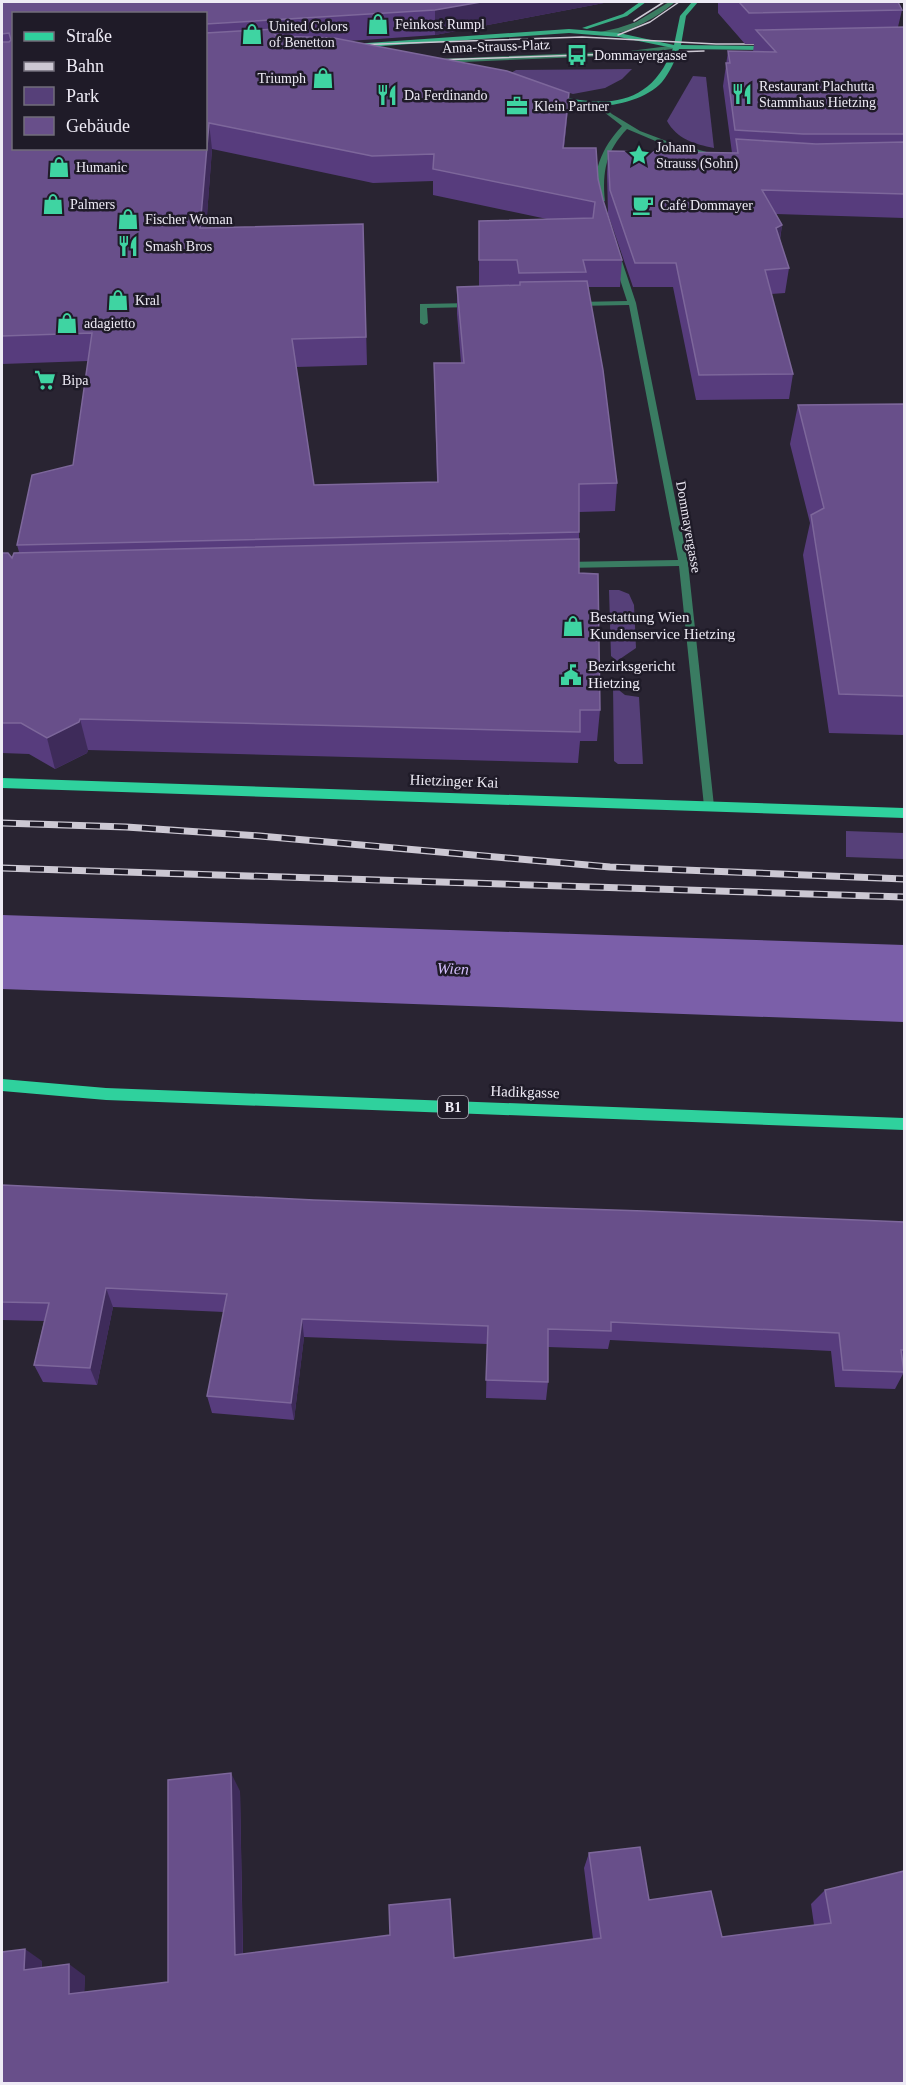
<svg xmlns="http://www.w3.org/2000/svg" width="906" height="2085" viewBox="0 0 906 2085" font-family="Georgia,serif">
  <rect width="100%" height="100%" fill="#292432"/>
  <!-- green -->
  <g fill="#564079">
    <path d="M632,69l-10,10 -17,9 -32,6 -56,-17 -6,-4 5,-3z"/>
    <path d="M693,76l13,1 8,71c-20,-4 -37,-9 -47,-27z"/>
    <path d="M609,590h10l10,4 5,11 2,43 -19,13 -6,-5z"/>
    <path d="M619,684l1,7 5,4 14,2 4,67h-25l-4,-3 -1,-76z"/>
    <path d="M846,831l58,2v26l-58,-2z"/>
  </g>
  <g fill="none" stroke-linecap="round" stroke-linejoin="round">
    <!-- river -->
    <path fill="#7b5fa9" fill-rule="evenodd" d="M2,915l902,30v77l-902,-33z"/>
    <!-- service -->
    <g fill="#3a7c62" fill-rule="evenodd">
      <path d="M669,2h6c-15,14 -59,40 -79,31l22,-5 18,-6z"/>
      <path d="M677,45l3,2 -1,1 -49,7 -192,8 -3,-2 3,-2 192,-8z"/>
    </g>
    <!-- minor -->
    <g fill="#3a7c62" fill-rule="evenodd">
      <path d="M595,103h4l13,11 28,17 29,11 49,13 -3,2 -50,-12 -38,-16c-21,22 -25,43 -22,72l-7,2c-8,-29 4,-56 24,-77l-27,-21z"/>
      <path d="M614,256l7,2 15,45 52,260 26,243 -5,4 -5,-4 -25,-240 -115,2 -5,-3 5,-3 114,-2 -49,-255 -53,1 -4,-2 4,-2 51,-1 -14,-43z"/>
      <path d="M472,303l4,2 -1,2 -48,1 1,15 -4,2 -4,-2v-19z"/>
    </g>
    <!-- secondary -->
    <g fill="#39ac84" fill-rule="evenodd">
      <path d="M640,2h6l-19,14 -40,13 -5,-1 41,-14z"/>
      <path d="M692,2h6l-12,14 -5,29 88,1 3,2 -3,2 -90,-1c-4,12 -9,23 -17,33 -24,26 -81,31 -111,15l3,-2c54,13 97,11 119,-47l-54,-11 -50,-4 -216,15 -3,-2 3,-2 216,-15 50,4 55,12 6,-29z"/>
    </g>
    <!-- primary -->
    <g fill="#2fd19d" fill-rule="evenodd">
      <path d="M2,778l902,30v10l-902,-30z"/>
      <path d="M2,1079l104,9 798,30v12l-798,-30 -104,-9z"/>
    </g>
    <!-- tram -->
    <g stroke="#ccc8d3" stroke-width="1.5">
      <path d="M634,21l30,-19"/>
      <path d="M618,35l32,-13 29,-20"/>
      <path d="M352,45l230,-8 134,7h53"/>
      <path d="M435,60l269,-9"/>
    </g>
    <defs>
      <g id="rail">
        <path d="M2,823l124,4 134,9 350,31 294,12"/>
        <path d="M2,868l902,29"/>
      </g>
    </defs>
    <!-- rail casing -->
    <use href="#rail" stroke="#ccc8d3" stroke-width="7"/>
    <!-- rail -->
    <use href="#rail" stroke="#1f1b28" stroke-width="4.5" stroke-dasharray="14" stroke-linecap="butt"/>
  </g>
  <!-- wall -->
  <g fill="#573c7d" fill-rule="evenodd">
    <path d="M2,2h607l-174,33 -86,6 220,52 -2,26 -3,29 34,31 5,21 19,60 -2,27h-32l29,196 -2,28 -36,1v61l21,137 -3,31h-17l-2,22 -490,-13 -1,3 -32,16 -26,-15 -27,-1v-202v2l10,5 7,-6 -2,-7 56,-80 15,-104 -86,3zM206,14v134h-192zM212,149l161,34 60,-2v14l114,24 -68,2v65l-22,1v27l4,49h-27l3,119 -123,3 -18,-118 71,-2 -3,-114 -158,-23z"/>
    <path d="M718,2h180l4,8 -4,17 6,1v190l-128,-4 6,11 -2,15 9,28 -4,25 -14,1 22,80 -4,25 -93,1 -23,-113h-40l-25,-73 -1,-40 1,-23 124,2 -9,-67 5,-35 25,1 1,-8h-9l-27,-31z"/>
    <path d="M904,404v331l-75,-2 -26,-178 7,-32 -20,-79 8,-39z"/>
    <path d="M2,1185l312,15 590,22v146h-1l1,4 -9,17 -60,-2 -4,-36 -221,-11 -2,9 -60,-2v35l-2,18 -60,-2 1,-54 -183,-7 -10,83 -82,-7 -5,-17 17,-84 -111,-5 -16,78 -54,-3 -9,-17 10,-44 -42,-1z"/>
    <path d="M240,1791l3,163 211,4 139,-19 -9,-71 5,-15 60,47 73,37 92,-12 -3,-21 14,-14 79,194h-902l40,-123v6l43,9 -1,16 84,-10z"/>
  </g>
  <!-- shaded-wall -->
  <g fill="#3e2b5a">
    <path d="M481,2h128l-174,33v-25z"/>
    <path d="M569,93l-2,26 -6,55 2,-26z"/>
    <path d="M209,123l3,26 -8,106 -4,-27z"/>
    <path d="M782,225l-4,24 -2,-21z"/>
    <path d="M80,719l8,31 -1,3 -32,16 -8,-31z"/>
    <path d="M106,1288l7,19 -16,78 -7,-17z"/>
    <path d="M302,1319l2,18 -10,83 -3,-17z"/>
    <path d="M231,1773l9,18 3,176 -8,-12z"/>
    <path d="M25,1949l17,12 -1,20 -17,-11z"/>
    <path d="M69,1964l16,12 -1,28 -15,-10z"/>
  </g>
  <!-- building -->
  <g fill="#684f8a" stroke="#7d679b" stroke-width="1.5">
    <path d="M2,2h479l-46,8 -229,14v-10h-192v134h192v-115l69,-4 -3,3 5,4 57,2 173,33 62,22 -6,55h33l2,31 5,21 19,60h-39l3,12 -67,1 -2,-13h-38v-39l114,-3 2,-16 -162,-33 1,-15 -62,2 -163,-33 -9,105 163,-4 3,113 -74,2 22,146 124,-3 -4,-119h30l-7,-76 63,-2v-3l67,-1 16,89 14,113 -38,1v48l-562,13 15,-70 41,-10 19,-132 -90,3v-294h7l2,-2 -2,-7 -7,1z"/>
    <path d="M739,2h159l4,8 -153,3z"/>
    <path d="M904,27v107h-101l-68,-4 -9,-67h4l-2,-12 48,1 -20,-22z"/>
    <path d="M736,139l80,5 88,-2v52l-142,-4 20,35 -6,3 13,40 -24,2 28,104 -94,1 -23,-112h-41l-25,-73 -2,-39 130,2z"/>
    <path d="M904,404v292l-65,-2 -28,-179 13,-7 -26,-103z"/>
    <path d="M579,539v34l19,1 2,136h-20v22l-500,-13 -1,3 -32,16 -26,-15h-19v-170h6l4,5 2,-5z"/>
    <path d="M2,1185l312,15 330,11 260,11v128h-3l3,22 -61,-2 -4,-37 -228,-11v9l-63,-2v53l-62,-2 2,-54 -186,-7 -11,84 -84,-7 20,-102 -121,-6 -16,80 -56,-3 15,-62 -47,-1z"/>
    <path d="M231,1773l4,182 155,-20 -1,-30 61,-6 4,59 147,-20 -12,-85 51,-6 9,53 62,-9 11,46 109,-14 -6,-33 79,-19v213h-902v-132l23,-3 -1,21 45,-6v30l99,-12v-202z"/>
  </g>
  <!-- icons -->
  <defs>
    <symbol id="shop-bare" viewBox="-9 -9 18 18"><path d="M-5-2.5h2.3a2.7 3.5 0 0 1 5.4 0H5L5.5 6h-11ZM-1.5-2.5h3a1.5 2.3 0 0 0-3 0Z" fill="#3fd4a2" stroke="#1f1b28" stroke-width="2.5" paint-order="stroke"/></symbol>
    <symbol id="bus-bare" viewBox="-9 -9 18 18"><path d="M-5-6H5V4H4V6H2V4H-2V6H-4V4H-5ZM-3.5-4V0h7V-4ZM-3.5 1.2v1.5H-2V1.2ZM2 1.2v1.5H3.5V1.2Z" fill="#3fd4a2" stroke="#1f1b28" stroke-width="2.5" paint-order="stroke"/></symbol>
    <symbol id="restaurant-bare" viewBox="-9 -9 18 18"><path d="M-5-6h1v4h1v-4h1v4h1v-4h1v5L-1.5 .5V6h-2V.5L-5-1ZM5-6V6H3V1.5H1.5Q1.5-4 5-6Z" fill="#3fd4a2" stroke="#1f1b28" stroke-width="2.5" paint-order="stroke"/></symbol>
    <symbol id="office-bare" viewBox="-9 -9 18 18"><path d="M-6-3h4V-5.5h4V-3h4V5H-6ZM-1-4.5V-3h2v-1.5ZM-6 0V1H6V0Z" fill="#3fd4a2" stroke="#1f1b28" stroke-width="2.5" paint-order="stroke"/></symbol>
    <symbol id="sight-bare" viewBox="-9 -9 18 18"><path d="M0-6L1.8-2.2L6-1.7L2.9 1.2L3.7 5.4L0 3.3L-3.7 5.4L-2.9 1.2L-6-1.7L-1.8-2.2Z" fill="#3fd4a2" stroke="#1f1b28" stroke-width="2.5" paint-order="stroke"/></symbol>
    <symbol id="cafe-bare" viewBox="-9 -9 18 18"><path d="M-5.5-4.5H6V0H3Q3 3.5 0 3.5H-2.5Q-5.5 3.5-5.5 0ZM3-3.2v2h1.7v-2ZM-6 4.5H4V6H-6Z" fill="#3fd4a2" stroke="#1f1b28" stroke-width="2.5" paint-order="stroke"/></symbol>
    <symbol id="supermarket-bare" viewBox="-9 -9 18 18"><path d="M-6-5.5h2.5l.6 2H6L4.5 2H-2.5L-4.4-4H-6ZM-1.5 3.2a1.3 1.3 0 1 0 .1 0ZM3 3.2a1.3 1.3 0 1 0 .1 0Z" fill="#3fd4a2" stroke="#1f1b28" stroke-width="2.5" paint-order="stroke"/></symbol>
    <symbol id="civic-bare" viewBox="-9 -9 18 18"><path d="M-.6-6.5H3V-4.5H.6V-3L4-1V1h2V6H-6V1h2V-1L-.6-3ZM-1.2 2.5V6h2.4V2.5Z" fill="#3fd4a2" stroke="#1f1b28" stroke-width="2.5" paint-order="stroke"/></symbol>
  </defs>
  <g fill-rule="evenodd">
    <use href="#shop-bare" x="363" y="9" width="30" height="30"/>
    <use href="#shop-bare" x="237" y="19" width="30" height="30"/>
    <use href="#bus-bare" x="562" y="40" width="30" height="30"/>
    <use href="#shop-bare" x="308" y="63" width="30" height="30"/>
    <use href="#restaurant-bare" x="727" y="79" width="30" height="30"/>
    <use href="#restaurant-bare" x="372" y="80" width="30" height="30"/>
    <use href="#office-bare" x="502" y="91" width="30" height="30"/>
    <use href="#sight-bare" x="624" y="140" width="30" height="30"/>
    <use href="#shop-bare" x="44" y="152" width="30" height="30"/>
    <use href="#shop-bare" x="38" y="189" width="30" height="30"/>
    <use href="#cafe-bare" x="628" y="190" width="30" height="30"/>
    <use href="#shop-bare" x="113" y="204" width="30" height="30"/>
    <use href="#restaurant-bare" x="113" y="231" width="30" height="30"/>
    <use href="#shop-bare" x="103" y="285" width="30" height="30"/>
    <use href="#shop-bare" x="52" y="308" width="30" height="30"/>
    <use href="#supermarket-bare" x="30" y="365" width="30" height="30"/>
    <use href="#shop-bare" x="558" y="611" width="30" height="30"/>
    <use href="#civic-bare" x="556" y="660" width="30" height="30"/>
  </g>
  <g text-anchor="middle" stroke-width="5" stroke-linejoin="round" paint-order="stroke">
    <!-- far-poi labels -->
    <g font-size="14" fill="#eeebf5" stroke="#1f1b28" text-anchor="start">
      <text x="395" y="29">Feinkost Rumpl</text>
      <text x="269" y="31">United Colors<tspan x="269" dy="16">of Benetton</tspan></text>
      <text x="594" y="60">Dommayergasse</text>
      <text x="306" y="83" text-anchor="end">Triumph</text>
      <text x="759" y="91">Restaurant Plachutta<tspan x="759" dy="16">Stammhaus Hietzing</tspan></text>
      <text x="404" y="100">Da Ferdinando</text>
      <text x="534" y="111">Klein Partner</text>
      <text x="656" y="152">Johann<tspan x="656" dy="16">Strauss (Sohn)</tspan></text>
      <text x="76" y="172">Humanic</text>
      <text x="70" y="209">Palmers</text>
      <text x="660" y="210">Café Dommayer</text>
      <text x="145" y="224">Fischer Woman</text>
      <text x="145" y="251">Smash Bros</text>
      <text x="135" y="305">Kral</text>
      <text x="84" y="328">adagietto</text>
      <text x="62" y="385">Bipa</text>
    </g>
    <!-- far-street labels -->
    <g font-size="14" fill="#eeebf5" stroke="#1f1b28">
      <text transform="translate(496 46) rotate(-2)" y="5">Anna-Strauss-Platz</text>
      <text transform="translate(689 527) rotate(80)" y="5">Dommayergasse</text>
    </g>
    <!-- shield labels -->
    <rect fill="#1f1b28" stroke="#b0adb8" stroke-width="1.5" x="438" y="1096" width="30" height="22" rx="4.5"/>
    <g font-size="14" font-weight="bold" fill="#eeebf5">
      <text x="453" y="1112">B1</text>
    </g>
    <!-- poi labels -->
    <g font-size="15" fill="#eeebf5" stroke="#1f1b28" text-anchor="start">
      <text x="590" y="622">Bestattung Wien<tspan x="590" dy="17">Kundenservice Hietzing</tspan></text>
      <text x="588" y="671">Bezirksgericht<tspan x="588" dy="17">Hietzing</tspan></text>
    </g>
    <!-- street labels -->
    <g font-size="15" fill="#eeebf5" stroke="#1f1b28">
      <text transform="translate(454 781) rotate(2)" y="5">Hietzinger Kai</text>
      <text transform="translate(525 1092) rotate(2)" y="5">Hadikgasse</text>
    </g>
    <!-- water labels -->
    <g font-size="16" font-style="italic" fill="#d1bcfa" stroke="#1f1b28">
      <text transform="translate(453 968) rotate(2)" y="6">Wien</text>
    </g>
  </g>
  <!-- border -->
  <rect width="906" height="2085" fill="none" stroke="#eeebf5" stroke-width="6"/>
  <!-- legend -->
  <rect x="12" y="12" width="195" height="138" fill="#1f1b28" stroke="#726e7a" stroke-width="1.5"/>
  <rect x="24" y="32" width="30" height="9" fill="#2fd19d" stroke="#726e7a" stroke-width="1.5"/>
  <text x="66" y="42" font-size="18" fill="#eeebf5">Straße</text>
  <rect x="24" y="62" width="30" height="9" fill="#ccc8d3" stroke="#726e7a" stroke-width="1.5"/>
  <text x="66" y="72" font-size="18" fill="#eeebf5">Bahn</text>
  <rect x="24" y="87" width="30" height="18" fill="#564079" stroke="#726e7a" stroke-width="1.5"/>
  <text x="66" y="102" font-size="18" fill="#eeebf5">Park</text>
  <rect x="24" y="117" width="30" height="18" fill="#684f8a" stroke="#726e7a" stroke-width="1.5"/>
  <text x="66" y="132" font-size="18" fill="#eeebf5">Gebäude</text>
</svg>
